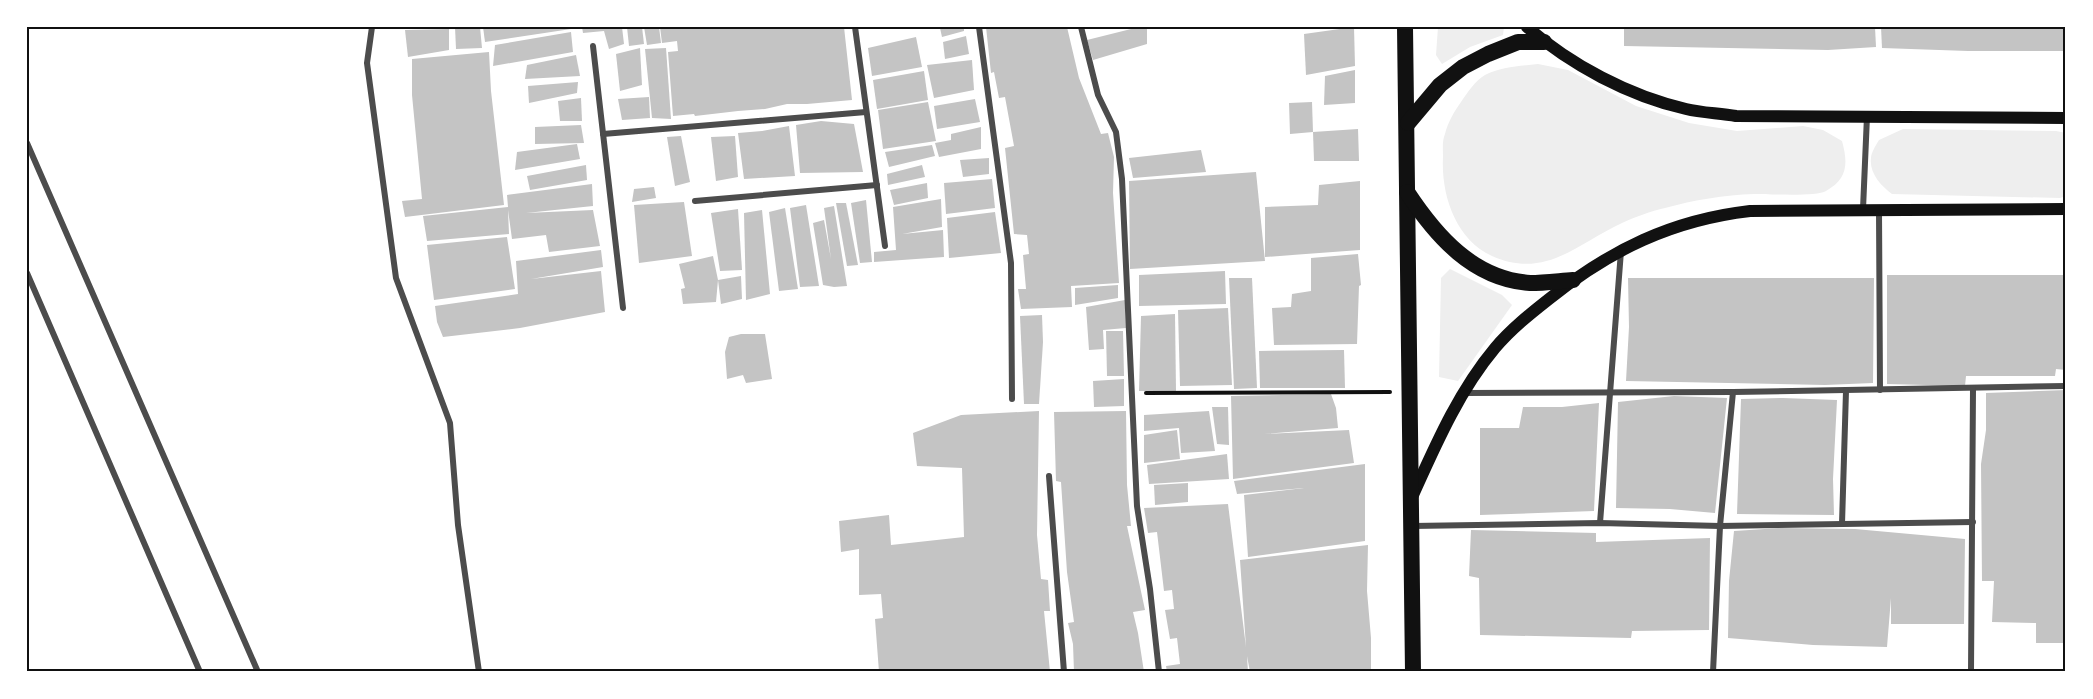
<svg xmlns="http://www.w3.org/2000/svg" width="2093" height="699" viewBox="0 0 2093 699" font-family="Quicksand,sans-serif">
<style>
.green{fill:#eee}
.building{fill:#c4c4c4}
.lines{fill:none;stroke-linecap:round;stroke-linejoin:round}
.path{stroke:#111;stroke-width:4}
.minor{stroke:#4c4c4c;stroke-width:6}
.secondary{stroke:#111;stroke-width:12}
.trunk{stroke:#111;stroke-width:16}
.neatline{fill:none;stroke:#111;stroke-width:2}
</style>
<rect width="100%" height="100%" fill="#fff"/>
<g class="green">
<path d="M1438 27H1504L1503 35 1470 47 1442 64 1436 55Z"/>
<path d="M1538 64 1568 70 1636 106 1689 123 1737 131 1803 126 1823 130 1842 141C1848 163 1848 179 1826 191 1817 197 1768 194 1754 194 1724 195 1694 200 1665 208 1651 211 1635 217 1622 223 1578 243 1546 280 1492 256 1455 239 1441 194 1443 157 1443 149 1442 141 1445 134 1448 122 1454 112 1461 102 1467 93 1476 80 1485 75 1501 67 1520 66 1538 64Z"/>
<path d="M1903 129 2056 131 2066 133V196L2060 198 1892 194C1881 186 1869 173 1871 158 1871 153 1876 145 1879 140Z"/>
<path d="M1450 269 1502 295 1512 305 1458 381 1439 377 1441 278Z"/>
</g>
<g class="building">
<path d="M455 27H480L482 48 456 49Z"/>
<path d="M483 27H571V29L485 42Z"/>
<path d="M582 27H622L624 44 609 49 604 31 583 33Z"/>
<path d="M627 27H642L644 44 629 46Z"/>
<path d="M644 27H659L661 43 647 45Z"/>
<path d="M660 27H844L852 100 807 104H787L765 109 738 111 695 116 694 114 673 116 668 52 678 51 677 41 662 43Z"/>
<path d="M948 27H964V31L942 37 940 28Z"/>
<path d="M986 27H1067L1079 78 1101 134 1108 133 1114 157 1113 193 1119 283 1071 286 1072 307 1021 309 1018 289H1026L1023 255 1029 254 1027 235 1014 234 1005 148 1014 146 1005 97 999 98 994 72 991 73Z"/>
<path d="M1131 27H1147V44L1093 60 1087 40 1131 29Z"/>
<path d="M1354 27 1355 66 1306 75 1304 34Z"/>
<path d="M1624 27H1875L1876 47 1828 50 1624 46Z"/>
<path d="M1881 27H2066V51H1968L1882 48Z"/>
<path d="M449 29V50L408 57 405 30Z"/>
<path d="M571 32 573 52 493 66 495 45Z"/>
<path d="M966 36 969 54 945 59 943 42Z"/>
<path d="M916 37 922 67 872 76 868 48Z"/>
<path d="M640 48 642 85 620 91 616 54Z"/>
<path d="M666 48 671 119 652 118 645 49Z"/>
<path d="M489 52 491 91 504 205 405 217 402 201 422 199 412 95V59Z"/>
<path d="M576 55 580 76 525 79 527 65Z"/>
<path d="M972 60 974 90 934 98 927 65Z"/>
<path d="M1355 70V103L1324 105 1325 76Z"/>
<path d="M924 71 928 100 877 109 873 80Z"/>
<path d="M578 82 577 93 529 103 528 86Z"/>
<path d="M649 97 650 118 622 120 618 99Z"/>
<path d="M581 98 582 121H560L558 101Z"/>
<path d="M975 99 980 122 937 129 934 106Z"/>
<path d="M928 102 936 141 883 149 878 110Z"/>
<path d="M1312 102 1313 132 1290 134 1289 103Z"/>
<path d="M821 121 854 124 863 172 800 173 796 125Z"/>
<path d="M581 125 584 143 535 144V127Z"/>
<path d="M789 126 795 176 744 179 738 133 762 131Z"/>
<path d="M981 127V149L939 157 935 143 951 140V134Z"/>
<path d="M1358 129 1359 161H1314L1313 132Z"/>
<path d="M681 136 690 182 675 186 667 137Z"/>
<path d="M735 136 738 177 716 181 711 137Z"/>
<path d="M577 144 580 159 515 170 517 152Z"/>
<path d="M932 145 935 156 889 167 885 152Z"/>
<path d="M1201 150 1206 172 1133 178 1129 158Z"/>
<path d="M989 158V174L963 177 960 160Z"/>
<path d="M586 165 587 180 530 190 527 176Z"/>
<path d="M922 165 925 177 888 185 887 174Z"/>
<path d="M1256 172 1265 261 1130 269 1129 181Z"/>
<path d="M992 179 995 208 946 214 944 183Z"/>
<path d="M1360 181V250L1265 257V207L1318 205 1319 185Z"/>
<path d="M927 183 928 198 894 205 890 190Z"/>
<path d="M592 184 593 206 526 213 593 210 600 246 549 252 546 235 512 239 508 210 509 234 427 241 423 216 508 207 507 195Z"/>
<path d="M654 187 656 198 632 202 634 189Z"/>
<path d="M941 199 942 227 902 234 943 230 944 257 874 262V252L896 250 893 207Z"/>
<path d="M866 200 872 262 860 263 851 203Z"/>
<path d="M684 202 692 256 639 263 634 205Z"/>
<path d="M836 203H846L858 265 847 266Z"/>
<path d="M806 205 819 286 800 287 790 208Z"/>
<path d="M834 206 847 286 834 287 823 285 813 223 824 220 831 259 824 208Z"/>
<path d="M785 208 798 289 779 291 769 212Z"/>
<path d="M738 209 742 270 720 271 711 213Z"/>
<path d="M762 210 770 294 746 300 744 213Z"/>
<path d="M995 212 1001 253 949 258 947 218Z"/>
<path d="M507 237 515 289 434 300 427 245Z"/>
<path d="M601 250 603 267 531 279 601 271 605 312 520 328 443 337 437 322 435 306 518 294 516 261Z"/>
<path d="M1358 254 1361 285 1359 286 1357 344 1274 345 1272 308 1291 307 1292 294 1311 291V258Z"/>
<path d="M713 256 718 280 741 276 742 299 721 304 718 280 716 302 683 304 681 289 685 288 679 264Z"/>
<path d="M1225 271 1226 304 1139 306V275Z"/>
<path d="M1887 275H2066V370L2056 369 2055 376H1966L1965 386 1887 384Z"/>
<path d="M1229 278H1252L1257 388 1234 389Z"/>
<path d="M1628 278H1874L1873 383 1825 385 1626 381 1629 327Z"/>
<path d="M1118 285V298L1075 305V288Z"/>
<path d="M1125 300 1126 328 1103 330 1104 349 1089 350 1086 307Z"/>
<path d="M1228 308 1232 385 1180 386 1178 310Z"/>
<path d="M1175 314 1176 391H1139L1141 316Z"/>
<path d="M1042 315 1043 342 1039 404H1024L1020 316Z"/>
<path d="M1106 331H1123L1124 376H1107Z"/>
<path d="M741 334H765L772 379 746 383 743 375 727 379 725 352 729 337Z"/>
<path d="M1344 350 1345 388H1260L1259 351Z"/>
<path d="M1124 379V406L1094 407 1093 381Z"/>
<path d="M2066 390V643H2036V623L1992 622 1994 581H1982L1981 464 1986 430V393Z"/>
<path d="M1331 394 1336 408 1338 428 1264 434 1349 430 1354 463 1233 479 1231 396Z"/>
<path d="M1674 396 1727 398 1715 513 1670 509 1616 508 1618 402Z"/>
<path d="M1783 398 1837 400 1833 479 1834 515 1737 514 1741 399Z"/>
<path d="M1599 403 1594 511 1480 515V428H1519L1523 407H1562Z"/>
<path d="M1212 407H1228L1229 445 1217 444Z"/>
<path d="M1039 411 1037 535 1041 579 1048 580 1050 611H1044L1050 672H879L875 619 883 618 881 594 859 595V549L841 552 839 521 889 515 891 545 964 537 962 468 917 466 913 433 961 415Z"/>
<path d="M1126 411 1127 485 1131 526H1127L1145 610 1133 612 1138 633 1144 672H1074L1073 644 1068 623 1074 622 1067 572 1061 482 1056 481 1054 412Z"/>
<path d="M1209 411 1215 451 1181 453 1179 428 1144 431V415Z"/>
<path d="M1177 430 1180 459 1144 463V435Z"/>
<path d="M1227 454 1229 479 1149 484 1147 465Z"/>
<path d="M1365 464V541L1248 557 1244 495 1304 488 1237 494 1234 481Z"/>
<path d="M1188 483V502L1155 505 1154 485Z"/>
<path d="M1228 504 1246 647 1240 560 1368 545 1367 591 1371 638V672H1250L1247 656 1248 672H1167L1166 666 1180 664 1177 638 1170 639 1165 610 1174 609 1172 590 1164 591 1157 532 1148 533 1144 508Z"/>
<path d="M1780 528 1855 529 1965 539 1964 624H1891V598L1887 647 1813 645 1728 638 1729 581 1734 531Z"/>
<path d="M1471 530 1596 533V542L1710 538 1709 630 1632 631 1631 638 1480 635 1479 578 1469 576Z"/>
</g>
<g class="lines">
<path class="path" d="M1146 393 1390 392"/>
<g class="minor">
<path d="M372 27 367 63 396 278 450 423 458 525 479 672"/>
<path d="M855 27 885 246"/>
<path d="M979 27 1011 263 1012 399"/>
<path d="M1081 27 1098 95 1116 132 1122 179 1137 506 1150 589 1159 672"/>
<path d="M593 46 623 308"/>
<path d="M603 134 866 112"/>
<path d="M27 143 258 672"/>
<path d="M695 201 877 185"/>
<path d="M1863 209 1867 116"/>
<path d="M1879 211 1880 390"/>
<path d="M27 273 200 672"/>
<path d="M1464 393 1733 392 2066 386"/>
<path d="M1049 476 1064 672"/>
<path d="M1600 523 1621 251"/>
<path d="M1842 524 1846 391"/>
<path d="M1412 526 1600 523 1720 526 1973 522"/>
<path d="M1713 672 1720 526 1733 392"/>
<path d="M1971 672 1973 389"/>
</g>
<g class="secondary">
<path d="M1527 27C1571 65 1629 96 1686 109 1702 113 1720 113 1736 116L2066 118"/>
<path d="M1413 495C1436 444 1459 391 1495 348 1511 329 1530 314 1549 299 1610 250 1672 220 1750 211L2066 209"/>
</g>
<g class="trunk">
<path d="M1405 27 1413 672"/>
<path d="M1408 123 1440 85 1463 67 1488 54 1518 42H1544"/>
<path d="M1407 192C1436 236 1473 279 1530 283 1544 283 1559 281 1573 280"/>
</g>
</g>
<rect width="2093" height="699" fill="none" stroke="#ffffff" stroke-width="57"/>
<rect x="28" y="28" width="2036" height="642" class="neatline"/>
</svg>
